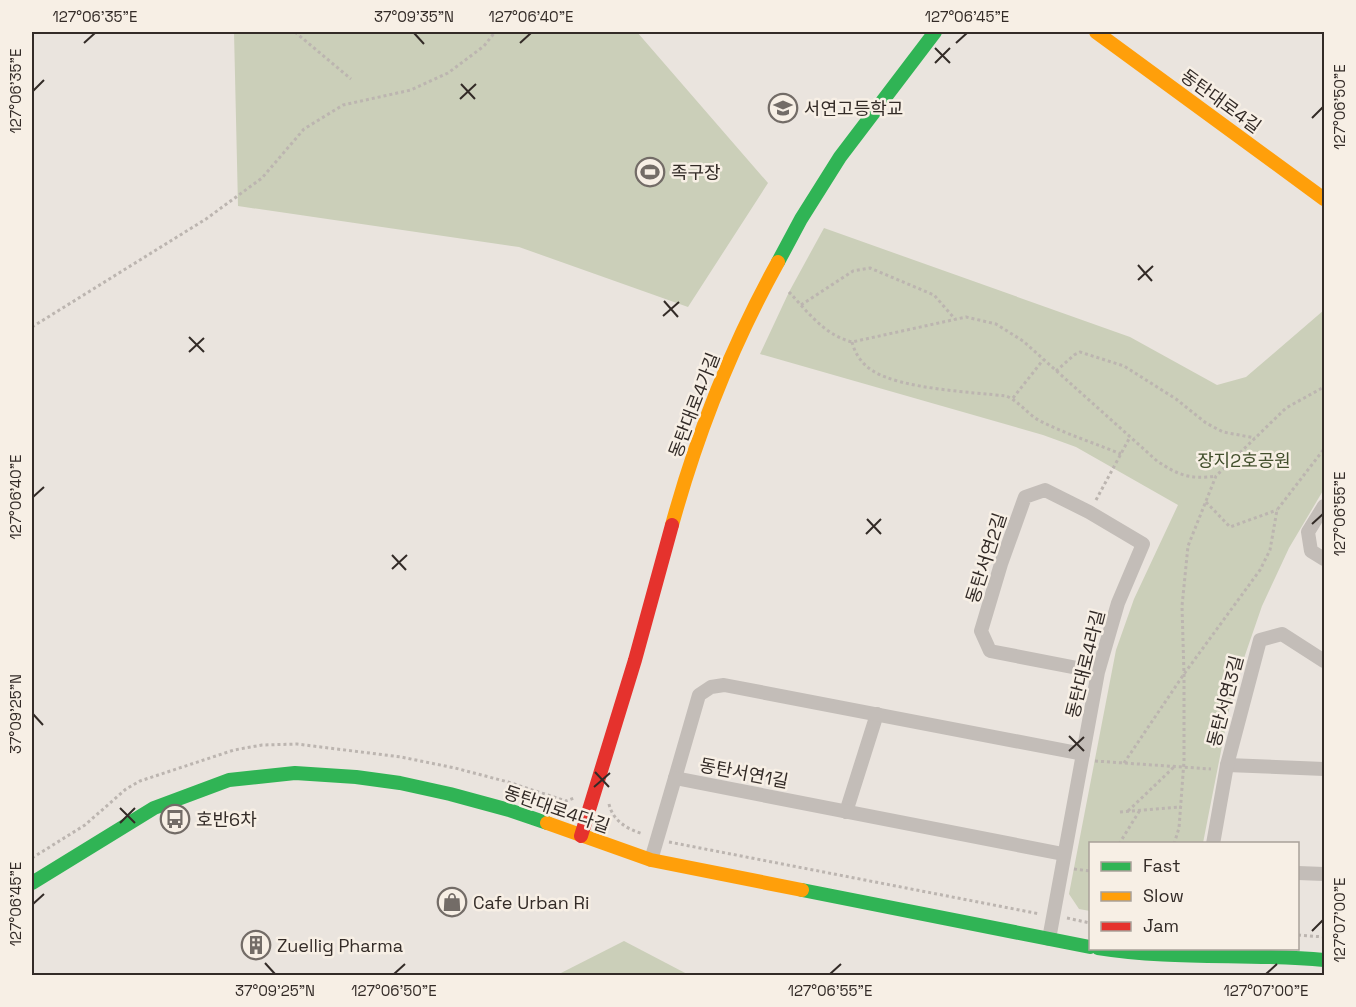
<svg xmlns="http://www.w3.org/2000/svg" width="1356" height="1007" viewBox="0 0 1356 1007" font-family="'Space Grotesk','Noto Sans KR',sans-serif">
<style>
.green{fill:#cbcfb9}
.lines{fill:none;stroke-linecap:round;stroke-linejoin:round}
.path{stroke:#bcb5b0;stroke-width:3;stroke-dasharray:3 3;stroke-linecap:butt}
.street{stroke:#c3bdb8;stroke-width:14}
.fast{stroke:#30b455;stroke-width:14}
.slow{stroke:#ff9f0a;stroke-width:14}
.jam{stroke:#e5322d;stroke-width:14}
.ticks{fill:none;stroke:#332b27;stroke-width:2}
.labels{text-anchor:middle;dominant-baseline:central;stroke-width:5;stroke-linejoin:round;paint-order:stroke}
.street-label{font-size:18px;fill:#332b27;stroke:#f7efe5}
.poi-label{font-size:18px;fill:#332b27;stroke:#f7efe5;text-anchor:start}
.park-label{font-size:18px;fill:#424f2c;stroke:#f7efe5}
.neatline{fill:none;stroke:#332b27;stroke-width:2}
.ticks-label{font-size:15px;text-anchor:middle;fill:#332b27}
</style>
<rect width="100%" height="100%" fill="#eae4de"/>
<g class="green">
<path d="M234 32H637L768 183 688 307 519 247 238 206Z"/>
<path d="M824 228 1130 337 1217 385 1246 377 1324 310V489L1289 548 1262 606 1233 690 1203 843 1090 844V911L1079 909 1069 894 1116 650 1134 599 1178 505 1076 447 1043 435 760 354 789 292Z"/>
<path d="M624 941 689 975H557Z"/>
</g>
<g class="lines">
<g class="path">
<path d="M295 32 351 79"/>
<path d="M789 292C807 311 824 335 852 342L966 317 996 324 1023 341 1157 461C1178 475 1190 480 1216 476"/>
<path d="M801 305 853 271 870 268 934 295 955 319"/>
<path d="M32 327 206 219 262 178 304 129 343 105 411 90 448 73 484 46 495 32"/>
<path d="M852 342C855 354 862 364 873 371 902 389 971 392 1006 396 1019 401 1027 414 1040 421 1066 434 1094 443 1121 454"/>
<path d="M1056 371 1074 355 1080 352 1124 366 1176 399 1206 423 1223 432 1255 438"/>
<path d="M1013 398 1043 360"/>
<path d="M1096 500 1130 437"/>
<path d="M1206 502 1230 527 1277 510"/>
<path d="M1095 761 1211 769"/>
<path d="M1124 763 1184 674 1260 570 1270 550 1277 510 1324 449"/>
<path d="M609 804C613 821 627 829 643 834"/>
<path d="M1128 811 1174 767"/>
<path d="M1120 812 1181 807"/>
<path d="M669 842 1040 914"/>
<path d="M1119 844 1140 810"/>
<path d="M1174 844 1179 828 1184 761V674L1182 606 1188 546 1216 476 1286 408 1324 387"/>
<path d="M32 858 85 825 126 789 140 781 234 750 262 745 297 744 401 757 455 768 508 782 566 801 574 798"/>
<path d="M1074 869 1090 871"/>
<path d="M1067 918 1090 923"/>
<path d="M1298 935 1324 937"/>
</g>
<g class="street">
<path d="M1324 506 1308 532 1311 551 1324 559"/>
<path d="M1227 765 1324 769"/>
<path d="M846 812 877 714"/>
<path d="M1213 844 1227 765 1260 640 1282 634 1324 661"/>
<path d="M1063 854 675 778 699 695 711 687 724 685 1083 754"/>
<path d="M651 860 675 778"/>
<path d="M1298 873 1324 874"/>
<path d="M1049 939 1098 672 1118 603 1143 544 1089 512 1045 490 1025 497 1001 564 981 631 990 651 1098 672"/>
</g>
<g class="fast">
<path d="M778 262 801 219 840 157 935 32"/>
<path d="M32 883 154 808 229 780 295 773 356 777 400 783 450 794 509 810 547 823"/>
<path d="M802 890 1090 947"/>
<path d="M1098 948C1173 960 1249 953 1324 960"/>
</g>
<g class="slow">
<path d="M1096 32 1324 199"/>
<path d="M672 525C697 434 732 345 778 262"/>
<path d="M547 823 651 860 802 890"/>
</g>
<path class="jam" d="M581 836 635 660 672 525"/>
</g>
<path class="ticks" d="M414 33 424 44M84 43 95 33M520 43 531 33M956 43 967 33M935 48 950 63M935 63 950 48M461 84 475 99M33 91 44 80M460 99 476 84M1312 118 1323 107M1138 265 1152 281M1138 280 1153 266M664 301 678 317M663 316 679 302M189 337 204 352M189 352 204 338M33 497 44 487M867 519 881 534M1312 524 1323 514M866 534 881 519M392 555 406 570M392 569 407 555M33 714 43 725M1069 736 1084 751M1069 751 1084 737M595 772 609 787M594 787 610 773M120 808 135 823M120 823 135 808M33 904 44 894M1312 931 1323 920M265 963 275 974M394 974 405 964M830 974 841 964M1266 974 1277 964"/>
<defs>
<g id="school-ring" transform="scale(1.5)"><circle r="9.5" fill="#f7efe5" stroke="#736c67" stroke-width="1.5"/><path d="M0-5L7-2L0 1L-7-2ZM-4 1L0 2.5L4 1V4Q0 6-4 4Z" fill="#736c67"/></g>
<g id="stadium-ring" transform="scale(1.5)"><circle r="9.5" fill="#f7efe5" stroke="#736c67" stroke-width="1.5"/><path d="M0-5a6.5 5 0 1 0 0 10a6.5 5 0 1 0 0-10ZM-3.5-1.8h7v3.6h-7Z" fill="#736c67"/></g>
<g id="bus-ring" transform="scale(1.5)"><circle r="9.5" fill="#f7efe5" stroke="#736c67" stroke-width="1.5"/><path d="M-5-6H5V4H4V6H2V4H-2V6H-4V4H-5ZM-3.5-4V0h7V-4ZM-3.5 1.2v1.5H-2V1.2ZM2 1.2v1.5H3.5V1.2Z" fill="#736c67"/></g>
<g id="shop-ring" transform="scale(1.5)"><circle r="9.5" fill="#f7efe5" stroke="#736c67" stroke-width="1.5"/><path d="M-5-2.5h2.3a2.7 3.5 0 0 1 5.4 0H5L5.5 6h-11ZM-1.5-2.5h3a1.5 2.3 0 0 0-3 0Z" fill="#736c67"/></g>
<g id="building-ring" transform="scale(1.5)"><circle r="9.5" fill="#f7efe5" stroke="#736c67" stroke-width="1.5"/><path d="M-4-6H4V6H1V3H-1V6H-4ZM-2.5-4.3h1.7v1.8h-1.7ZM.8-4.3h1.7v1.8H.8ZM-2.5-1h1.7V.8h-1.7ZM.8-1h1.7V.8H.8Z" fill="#736c67"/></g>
</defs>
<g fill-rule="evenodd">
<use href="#school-ring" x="783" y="108"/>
<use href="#stadium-ring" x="650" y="172"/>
<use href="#bus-ring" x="175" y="819"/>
<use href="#shop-ring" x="452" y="902"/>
<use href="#building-ring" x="256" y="945"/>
</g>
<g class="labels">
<g class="street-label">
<text transform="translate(1221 101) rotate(36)">동탄대로4길</text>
<text transform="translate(694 405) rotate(-69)">동탄대로4가길</text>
<text transform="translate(986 558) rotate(-72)">동탄서연2길</text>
<text transform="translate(1085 664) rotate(-76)">동탄대로4라길</text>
<text transform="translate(1225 701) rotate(-75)">동탄서연3길</text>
<text transform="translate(744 773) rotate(11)">동탄서연1길</text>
<text transform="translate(557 809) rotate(19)">동탄대로4다길</text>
</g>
<g class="poi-label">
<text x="804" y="108">서연고등학교</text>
<text x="671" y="172">족구장</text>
<text x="196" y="819">호반6차</text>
<text x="473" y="902">Cafe Urban Ri</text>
<text x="277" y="945">Zuellig Pharma</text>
</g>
<g class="park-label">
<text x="1244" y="460">장지2호공원</text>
</g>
</g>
<rect width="1356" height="1007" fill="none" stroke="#f7efe5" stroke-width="66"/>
<rect x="1089" y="842" width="210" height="108" fill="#f7efe5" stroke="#a9a199" stroke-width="1.5"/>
<rect x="1101" y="862" width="30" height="9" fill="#30b455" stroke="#a9a199" stroke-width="1.5"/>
<text x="1143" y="872" font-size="18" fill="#332b27">Fast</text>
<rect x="1101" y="892" width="30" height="9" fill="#ff9f0a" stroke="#a9a199" stroke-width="1.5"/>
<text x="1143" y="902" font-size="18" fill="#332b27">Slow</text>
<rect x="1101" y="922" width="30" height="9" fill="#e5322d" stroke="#a9a199" stroke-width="1.5"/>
<text x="1143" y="932" font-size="18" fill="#332b27">Jam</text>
<rect x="33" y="33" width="1290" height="941" class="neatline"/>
<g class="ticks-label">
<text x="95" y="22">127°06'35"E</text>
<text x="414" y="22">37°09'35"N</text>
<text x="531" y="22">127°06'40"E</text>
<text x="967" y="22">127°06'45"E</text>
<text transform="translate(16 91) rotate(-90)" y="5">127°06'35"E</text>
<text transform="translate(1340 107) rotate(-90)" y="5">127°06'50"E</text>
<text transform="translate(16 497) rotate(-90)" y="5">127°06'40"E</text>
<text transform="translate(1340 514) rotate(-90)" y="5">127°06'55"E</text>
<text transform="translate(16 714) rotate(-90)" y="5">37°09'25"N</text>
<text transform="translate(16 904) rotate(-90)" y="5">127°06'45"E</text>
<text transform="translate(1340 920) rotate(-90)" y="5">127°07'00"E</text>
<text x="275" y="996">37°09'25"N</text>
<text x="394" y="996">127°06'50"E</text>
<text x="830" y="996">127°06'55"E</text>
<text x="1266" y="996">127°07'00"E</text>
</g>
</svg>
